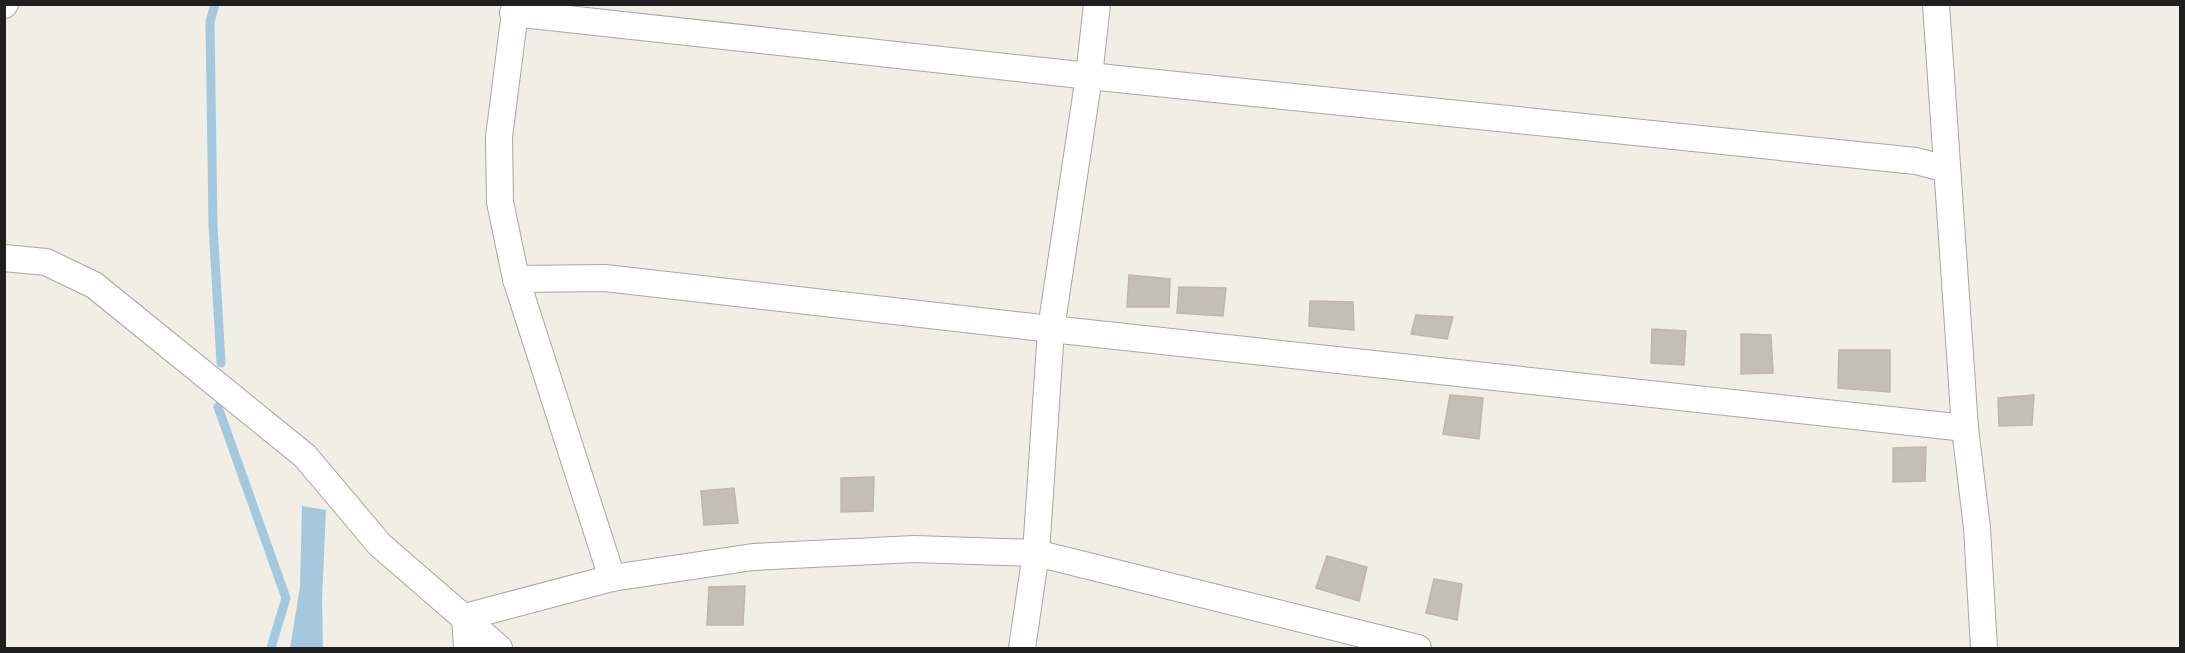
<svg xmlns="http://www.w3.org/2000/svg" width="2185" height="653" viewBox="0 0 2185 653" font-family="'Noto Sans',sans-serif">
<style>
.water{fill:#a4c9df}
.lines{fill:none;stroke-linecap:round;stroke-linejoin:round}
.stream{stroke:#a4c9df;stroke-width:9}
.building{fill:#c5beb4;stroke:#c2b7a7;stroke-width:1.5}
.street-casing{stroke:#a6a6a6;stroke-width:28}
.street{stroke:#fff;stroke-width:26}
</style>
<rect width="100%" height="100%" fill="#f0eee5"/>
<path class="water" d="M302 506 326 510 322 600 323 648H290L300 587Z"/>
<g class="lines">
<g class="stream">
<path d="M215 4 210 22 213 225 221 363"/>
<path d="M218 407 286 598 271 648"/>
</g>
</g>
<g class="building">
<path d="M1129 275 1170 279 1169 307H1127Z"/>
<path d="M1179 287 1226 288 1223 316 1177 313Z"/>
<path d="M1310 301 1353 302 1354 330 1309 326Z"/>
<path d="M1416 315 1453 317 1447 339 1411 334Z"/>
<path d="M1652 329 1686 331 1684 365 1651 363Z"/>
<path d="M1741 334 1771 335 1773 373 1741 374Z"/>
<path d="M1839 350H1890V392L1838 388Z"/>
<path d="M1450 395 1483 398 1479 439 1443 434Z"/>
<path d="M2034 395 2032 425 1999 426 1998 398Z"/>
<path d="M1926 447 1925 481 1893 482V448Z"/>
<path d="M874 477 873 511 841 512V478Z"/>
<path d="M734 488 738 523 704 525 701 491Z"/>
<path d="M1327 556 1367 567 1359 601 1316 588Z"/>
<path d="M1434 579 1462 584 1457 620 1426 613Z"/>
<path d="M745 586 743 625H707L709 587Z"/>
</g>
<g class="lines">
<g class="street-casing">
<g id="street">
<path d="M516 4 499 137 500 202 516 279 612 578"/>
<path d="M1936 4 1965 428 1977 528 1984 648"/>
<path d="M4 5 5 4"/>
<path d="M513 13 1089 76 1916 161 1947 169"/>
<path d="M4 258 46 262 94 285 305 456 380 545 499 648"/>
<path d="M516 279 605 278 1051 329 1965 428"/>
<path d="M467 648 465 617 612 578 753 557 914 549 1036 553 1418 648"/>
<path d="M1022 648 1036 553 1051 329 1089 76 1097 4"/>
</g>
</g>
<use href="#street" class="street"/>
</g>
<rect width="2185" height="653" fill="none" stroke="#1f1f1f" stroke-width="12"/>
</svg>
